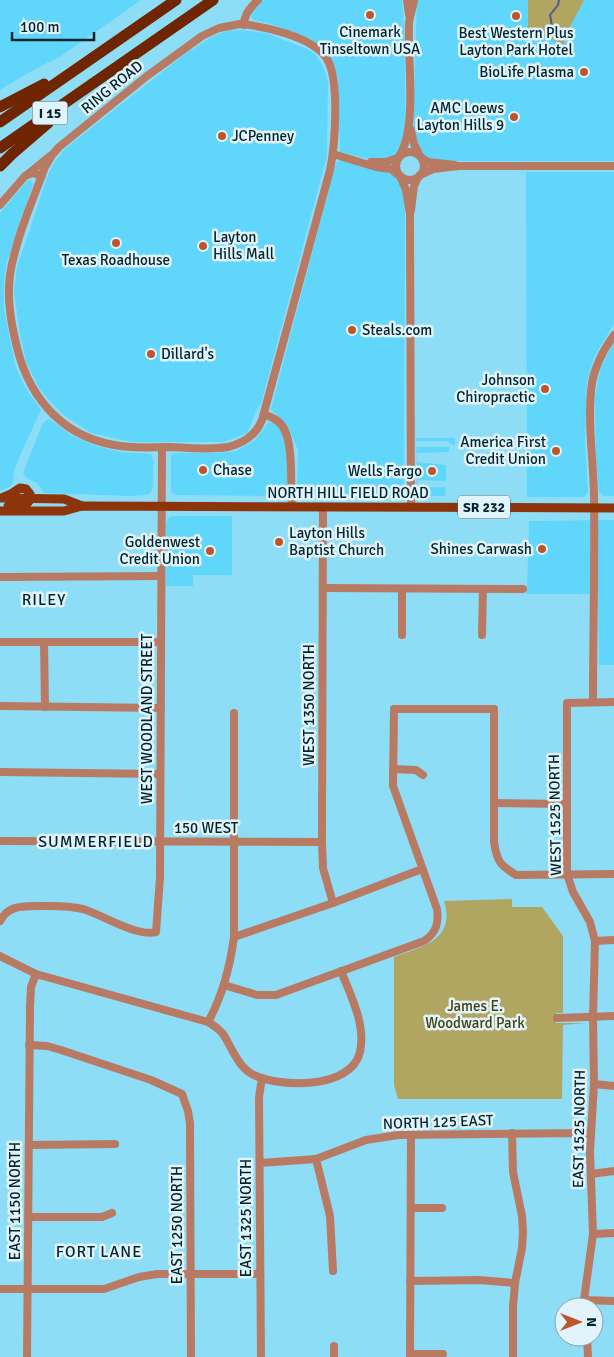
<svg xmlns="http://www.w3.org/2000/svg" width="614" height="1357" viewBox="0 0 614 1357" font-family="Signika,sans-serif">
<style>
.built{fill:#60d6fb;fill-rule:evenodd}
.green{fill:#b0a661}
.lines{fill:none;stroke-linecap:round;stroke-linejoin:round}
.stream{stroke:#4d5897;stroke-width:2}
.minor{stroke:#b97a63;stroke-width:8}
.major{stroke:#8d340b;stroke-width:9}
.highway{stroke:#702501;stroke-width:11}
.poi-dot{fill:#be562d;stroke:#e2f4fb;stroke-width:2}
.labels{text-anchor:middle;dominant-baseline:central;stroke-width:5;stroke-linejoin:round;paint-order:stroke}
.shield{fill:#e2f4fb;stroke:#44626b;stroke-width:1}
.shield-label{font-size:14px;font-weight:bold;fill:#01242d}
.poi-label{font-size:15px;fill:#01242d;stroke:#e2f4fb;text-anchor:end}
.street-label{font-size:15px;fill:#01242d;stroke:#e2f4fb}
.park-label{font-size:15px;fill:#464012;stroke:#e2f4fb}
.neighbourhood-label{font-size:16px;letter-spacing:1px;fill:#01242d;stroke:#e2f4fb}
</style>
<rect width="100%" height="100%" fill="#8eddf7"/>
<g class="built">
<path d="M0 0H141L61 56 35 69 0 90Z"/>
<path d="M264 0H402L404 24 406 133 401 149 393 158 377 161 340 152 338 79 333 62 325 50 309 38 268 23 253 20 251 16 252 11Z"/>
<path d="M417 0H614V161H432L422 154 414 134 413 127Z"/>
<path d="M241 30 266 33 310 50 316 55 323 66 328 81 327 156 261 404 257 409 247 433 224 442H132L91 433 61 413 40 390 26 362 19 328 14 292 17 267 49 172 56 160 66 148 185 54 215 35 227 31Z"/>
<path d="M341 160 386 170 396 175 403 189 405 203 404 492 401 496H301L297 490 298 450 288 427 271 409 336 163Z"/>
<path d="M526 172H614V324L594 357 587 382 585 443 588 492 584 497H527Z"/>
<path d="M30 180 33 184 6 265 4 284V308L15 365 25 387 41 410 19 458 14 471 13 483 9 487 0 491V213L27 181Z"/>
<path d="M614 342V496H604L599 492 596 455 595 398 600 370Z"/>
<path d="M49 419 71 435 96 446 121 452 151 454 153 459V488L150 493 145 495 129 496 44 493 37 483 27 478 23 473 42 425 46 420Z"/>
<path d="M269 422 277 425 284 434 287 447V492L285 496 176 495 171 492V455L175 453H220L236 451 255 440Z"/>
<path d="M416 438H455V496H422L417 492ZM416 441H447L455 446V496H445L446 488 444 487 416 488V480L446 481V465L416 462V453L449 452V447H416Z"/>
<path d="M172 516H232V575H193V586H166V524L168 518Z"/>
<path d="M614 520V665H599L598 594H527L529 521Z"/>
</g>
<g class="green">
<path d="M528 0H584L563 40 566 45 556 42 550 37H528Z"/>
<path d="M512 899V907H542L563 936V1013H556V1023H585L563 1025 562 1099H398L394 1085V957C423 946 456 940 444 901Z"/>
</g>
<g class="lines">
<path class="stream" d="M552 26 550 15 558 5 559 0"/>
<g class="minor">
<path d="M407 0 409 15"/>
<path d="M240 24C264 26 314 37 327 59 340 80 335 146 330 170L262 420C256 435 244 443 228 447 209 450 190 448 171 447 152 447 133 449 114 445 58 435 26 393 15 339 10 318 7 297 10 275 15 240 33 200 45 167L52 155 59 147 147 76 202 36 219 28Z"/>
<path d="M244 25C244 14 251 7 258 0"/>
<path d="M411 130 414 144 419 154"/>
<circle cx="410" cy="166" r="14"/>
<path d="M333 154 376 167 391 169 397 174"/>
<path d="M399 156C418 130 407 56 409 23 410 15 413 8 414 0"/>
<path d="M422 158 428 162 455 165"/>
<path d="M371 162H386L398 158"/>
<path d="M28 174 50 156"/>
<path d="M420 175 433 169 459 166H614"/>
<path d="M400 176 406 190 410 214 411 507"/>
<path d="M0 205 25 176 32 173 42 176"/>
<path d="M411 210 414 186 418 177"/>
<path d="M264 414C271 417 279 420 283 427 294 444 290 485 292 506"/>
<path d="M323 507 322 842 323 868 333 903"/>
<path d="M0 577 161 576"/>
<path d="M323 588 523 589"/>
<path d="M402 635V589"/>
<path d="M482 635 483 589"/>
<path d="M0 642H161"/>
<path d="M44 642 45 707"/>
<path d="M593 702C593 633 595 563 594 493 593 456 587 419 592 383 595 365 604 349 614 335"/>
<path d="M0 706 161 708"/>
<path d="M393 769 416 770 423 775"/>
<path d="M0 772 160 774"/>
<path d="M494 803 567 804"/>
<path d="M0 841 322 842"/>
<path d="M0 921C8 906 21 906 37 906 52 906 67 905 83 909 103 915 136 937 156 932L160 877 162 447"/>
<path d="M234 937 333 903 422 869"/>
<path d="M595 941 614 940"/>
<path d="M0 956 36 974 208 1022C213 1025 219 1029 223 1034 231 1046 238 1067 252 1074 278 1088 351 1090 360 1052 366 1025 351 996 341 971"/>
<path d="M224 985 257 995H276L424 941C436 933 439 924 437 909L393 786 394 709H494V842C497 862 500 865 516 875L614 874"/>
<path d="M557 1018 614 1016"/>
<path d="M208 1022C223 995 230 967 234 937V713"/>
<path d="M29 1045 47 1046 61 1050 151 1080 182 1094 188 1111 190 1124 191 1357"/>
<path d="M594 1084 614 1086"/>
<path d="M512 1133 513 1172 522 1216 523 1232 522 1248 515 1283 513 1307V1357"/>
<path d="M29 1145 115 1144"/>
<path d="M316 1159 330 1216 333 1271"/>
<path d="M260 1163 316 1159 366 1140 398 1135 590 1133"/>
<path d="M591 1174 614 1171"/>
<path d="M411 1208H442"/>
<path d="M28 1217H102L112 1213"/>
<path d="M593 1234 614 1233"/>
<path d="M410 1281 479 1280 515 1283"/>
<path d="M0 1289H104L139 1277 157 1274H260"/>
<path d="M584 1300 614 1301"/>
<path d="M584 1307V1300L593 1234 590 1152 594 1084 593 1017 595 941 590 922 573 892 567 874V703L614 702"/>
<path d="M587 1337 588 1357"/>
<path d="M410 1354H443"/>
<path d="M27 1357 30 1007 31 987 36 974"/>
<path d="M261 1357 259 1097 262 1078"/>
<path d="M334 1357V1346"/>
<path d="M410 1357 411 1135"/>
</g>
<g class="major">
<path d="M4 497 11 494 20 488 26 489 30 494V500L26 505 8 506"/>
<path d="M0 498 64 499 82 506"/>
<path d="M0 511H64L82 506 614 508"/>
</g>
<g class="highway">
<path d="M0 107 44 84"/>
<path d="M0 122 176 0"/>
<path d="M0 148 213 0"/>
<path d="M0 166 12 154 48 123"/>
</g>
</g>
<g class="poi-dot">
<circle cx="370" cy="15" r="5"/>
<circle cx="516" cy="16" r="5"/>
<circle cx="584" cy="72" r="5"/>
<circle cx="514" cy="117" r="5"/>
<circle cx="222" cy="136" r="5"/>
<circle cx="116" cy="243" r="5"/>
<circle cx="203" cy="246" r="5"/>
<circle cx="352" cy="330" r="5"/>
<circle cx="151" cy="354" r="5"/>
<circle cx="545" cy="389" r="5"/>
<circle cx="556" cy="451" r="5"/>
<circle cx="203" cy="470" r="5"/>
<circle cx="432" cy="471" r="5"/>
<circle cx="279" cy="542" r="5"/>
<circle cx="542" cy="549" r="5"/>
<circle cx="210" cy="551" r="5"/>
</g>
<g class="labels">
<g class="shield">
<rect x="32.5" y="101.5" width="35" height="23" rx="4"/>
<rect x="458" y="495.5" width="52" height="23" rx="4"/>
</g>
<g class="shield-label">
<text x="50" y="113">I 15</text>
<text x="484" y="507">SR 232</text>
</g>
<g class="poi-label">
<text x="370" y="32" text-anchor="middle">Cinemark<tspan x="370" dy="17">Tinseltown USA</tspan></text>
<text x="516" y="33" text-anchor="middle">Best Western Plus<tspan x="516" dy="17">Layton Park Hotel</tspan></text>
<text x="574" y="72">BioLife Plasma</text>
<text x="504" y="108">AMC Loews<tspan x="504" dy="17">Layton Hills 9</tspan></text>
<text x="232" y="136" text-anchor="start">JCPenney</text>
<text x="213" y="237" text-anchor="start">Layton<tspan x="213" dy="17">Hills Mall</tspan></text>
<text x="116" y="260" text-anchor="middle">Texas Roadhouse</text>
<text x="362" y="330" text-anchor="start">Steals.com</text>
<text x="161" y="354" text-anchor="start">Dillard's</text>
<text x="535" y="380">Johnson<tspan x="535" dy="17">Chiropractic</tspan></text>
<text x="546" y="442">America First<tspan x="546" dy="17">Credit Union</tspan></text>
<text x="213" y="470" text-anchor="start">Chase</text>
<text x="422" y="471">Wells Fargo</text>
<text x="289" y="533" text-anchor="start">Layton Hills<tspan x="289" dy="17">Baptist Church</tspan></text>
<text x="200" y="542">Goldenwest<tspan x="200" dy="17">Credit Union</tspan></text>
<text x="532" y="549">Shines Carwash</text>
</g>
<g class="street-label">
<text transform="translate(112 87) rotate(-39)">RING ROAD</text>
<text x="348" y="493">NORTH HILL FIELD ROAD</text>
<text transform="translate(309 705) rotate(-90)">WEST 1350 NORTH</text>
<text transform="translate(147 719) rotate(-90)">WEST WOODLAND STREET</text>
<text transform="translate(555 815) rotate(-91)">WEST 1525 NORTH</text>
<text x="206" y="828">150 WEST</text>
<text transform="translate(438 1122) rotate(-2)">NORTH 125 EAST</text>
<text transform="translate(579 1129) rotate(-89)">EAST 1525 NORTH</text>
<text transform="translate(15 1201) rotate(-90)">EAST 1150 NORTH</text>
<text transform="translate(246 1218) rotate(-90)">EAST 1325 NORTH</text>
<text transform="translate(177 1225) rotate(-90)">EAST 1250 NORTH</text>
</g>
<g class="park-label">
<text x="475" y="1006">James E.<tspan x="475" dy="17">Woodward Park</tspan></text>
</g>
<g class="neighbourhood-label">
<text x="44" y="600">RILEY</text>
<text x="96" y="842">SUMMERFIELD</text>
<text x="99" y="1252">FORT LANE</text>
</g>
</g>
<g transform="translate(579 1322) rotate(90)"><circle r="24" fill="#e2f4fb" stroke="#88a1a9"/>
<path d="M0-4L9 19L0 12L-9 19Z" fill="#be562d"/>
<text y="-8" font-size="14" font-weight="bold" text-anchor="middle" fill="#01242d">N</text>
</g>
<path d="M12 32v8h82v-8" fill="none" stroke="#01242d" stroke-width="2.5"/>
<text x="20" y="32" font-size="15" fill="#01242d" stroke="#e2f4fb" stroke-width="4" paint-order="stroke">100 m</text>
</svg>
